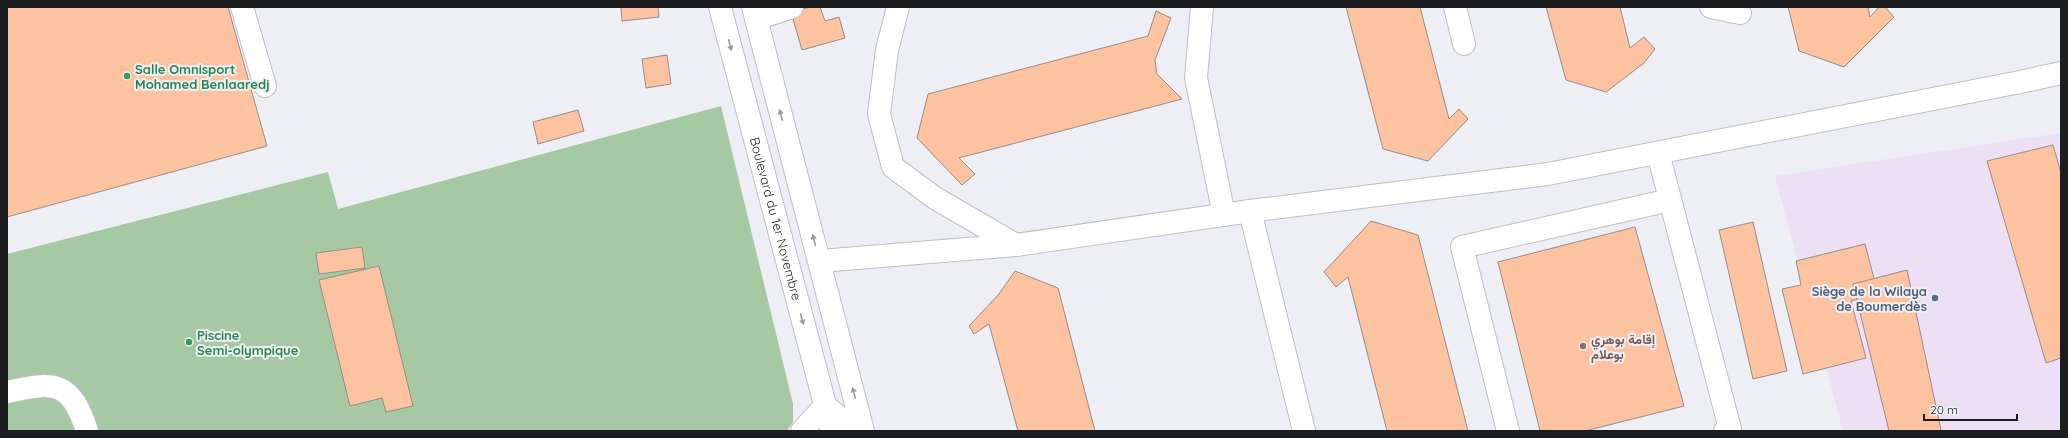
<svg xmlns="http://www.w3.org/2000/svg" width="2068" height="438" viewBox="0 0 2068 438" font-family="Quicksand,Vazirmatn,sans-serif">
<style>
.commercial{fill:#ede0f4}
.green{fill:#a6c8a2}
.building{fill:#fdc29f;stroke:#938e8b}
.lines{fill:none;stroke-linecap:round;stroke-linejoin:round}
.minor-casing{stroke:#bfc0c5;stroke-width:24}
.major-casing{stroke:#bfc0c5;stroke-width:24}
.minor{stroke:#fff;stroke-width:22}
.major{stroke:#fff;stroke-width:22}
.oneway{fill:#99999a}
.leisure-dot{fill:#2e9e5b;stroke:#eeeff4;stroke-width:1.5}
.service-dot{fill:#5c6f8a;stroke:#eeeff4;stroke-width:1.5}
.education-dot{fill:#8d6e63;stroke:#eeeff4;stroke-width:1.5}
.labels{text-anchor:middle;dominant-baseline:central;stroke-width:4;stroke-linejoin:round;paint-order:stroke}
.leisure-label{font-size:13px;font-weight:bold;fill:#27864d;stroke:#eeeff4;text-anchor:start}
.street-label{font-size:13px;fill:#1c1d1e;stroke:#eeeff4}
.service-label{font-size:13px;font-weight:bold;fill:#4e5e75;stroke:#eeeff4;text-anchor:end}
.education-label{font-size:13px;font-weight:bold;fill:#785e54;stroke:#eeeff4;text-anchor:start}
</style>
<rect width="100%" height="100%" fill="#eeeff4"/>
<path class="commercial" d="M2061 133V431H1843L1775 176Z"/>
<path class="green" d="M721 106 793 404V422L787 431H7V254L328 172 338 209Z"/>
<g class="building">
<path d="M7 7H228L267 146 7 217Z"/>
<path d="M621 7H658L659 17 622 21Z"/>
<path d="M810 7H820L825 21 839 17 845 38 802 50 791 12Z"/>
<path d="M1346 7H1420L1449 119 1459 109 1468 119 1428 161 1383 149Z"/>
<path d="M1546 7H1620L1630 48 1644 37 1655 49 1644 63 1606 92 1566 80Z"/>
<path d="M1788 7H1868L1870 17 1879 7H1885L1894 17 1844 67 1799 51Z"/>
<path d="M1156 11 1171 18 1155 60 1157 74 1182 99 959 158 975 174 962 185 917 138 928 94 1148 36Z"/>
<path d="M667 55 671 84 646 88 642 59Z"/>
<path d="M578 110 584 131 538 144 533 122Z"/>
<path d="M2053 145 2061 173V358L2046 363 1987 161Z"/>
<path d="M1371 221 1418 235 1468 431H1387L1348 277 1336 287 1324 272Z"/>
<path d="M1753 222 1787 371 1753 379 1719 230Z"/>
<path d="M1635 227 1684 406 1585 431H1540L1498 262Z"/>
<path d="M1865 244 1878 294 1851 301 1866 358 1803 374 1782 289 1801 285 1796 261Z"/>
<path d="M362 247 365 268 319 274 316 253Z"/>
<path d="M379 266 413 406 386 412 382 398 350 406 319 280Z"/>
<path d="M1907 270 1941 430 1938 431H1889L1853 284Z"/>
<path d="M1015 271 1058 288 1095 431H1018L989 324 974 334 969 326 999 294Z"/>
</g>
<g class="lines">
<g class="minor-casing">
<g id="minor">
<path d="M242 7 265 86"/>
<path d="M898 7 887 50 879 114 893 167 935 198 1016 245"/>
<path d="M1202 7 1196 78 1224 215"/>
<path d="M1455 7 1464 44"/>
<path d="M1711 7 1740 13"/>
<path d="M756 19 792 7"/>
<path d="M1658 153 1730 429 1725 431"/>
<path d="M1250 211 1304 431"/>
<path d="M820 261 1016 245 1250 211 1548 174 2020 82 2061 73"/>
<path d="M7 392C55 381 71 381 87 431"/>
<path d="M802 431 825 406 857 431"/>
<path d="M1508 431 1462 247 1670 200"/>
</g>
</g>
<g class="major-casing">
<g id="major">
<path id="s1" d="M720 7 832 431"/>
<path d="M753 7 863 431"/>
</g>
</g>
<use href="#minor" class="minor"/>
<use href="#major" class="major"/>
</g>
<defs><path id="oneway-solid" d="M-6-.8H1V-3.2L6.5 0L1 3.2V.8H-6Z"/></defs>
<g class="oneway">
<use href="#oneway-solid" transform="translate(730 45) rotate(75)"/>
<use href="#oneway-solid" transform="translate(781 115) rotate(-105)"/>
<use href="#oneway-solid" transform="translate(814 240) rotate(-105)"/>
<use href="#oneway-solid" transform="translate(802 319) rotate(75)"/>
<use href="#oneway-solid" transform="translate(854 393) rotate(-104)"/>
</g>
<g class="leisure-dot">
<circle cx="127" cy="76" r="4"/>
<circle cx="189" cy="342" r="4"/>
</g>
<circle class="service-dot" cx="1935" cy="298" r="4"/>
<circle class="education-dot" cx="1583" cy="346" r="4"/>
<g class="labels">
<g class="leisure-label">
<text x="135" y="69">Salle Omnisport<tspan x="135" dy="15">Mohamed Benlaaredj</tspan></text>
<text x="197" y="335">Piscine<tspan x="197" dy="15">Semi-olympique</tspan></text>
</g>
<g class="street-label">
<text stroke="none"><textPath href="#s1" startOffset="219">Boulevard du 1er Novembre</textPath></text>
</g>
<g class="service-label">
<text x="1927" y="291">Siège de la Wilaya<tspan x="1927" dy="15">de Boumerdès</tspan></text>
</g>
<g class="education-label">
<text x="1591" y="339">إقامة بوهري<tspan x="1591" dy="15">بوعلام</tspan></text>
</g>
</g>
<rect width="2068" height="438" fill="none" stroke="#1c1d1e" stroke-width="16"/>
<path d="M1924 414v6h93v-6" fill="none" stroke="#1c1d1e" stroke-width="2"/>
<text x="1930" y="414" font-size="12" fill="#1c1d1e" stroke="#eeeff4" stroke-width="3" paint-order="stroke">20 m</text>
</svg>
